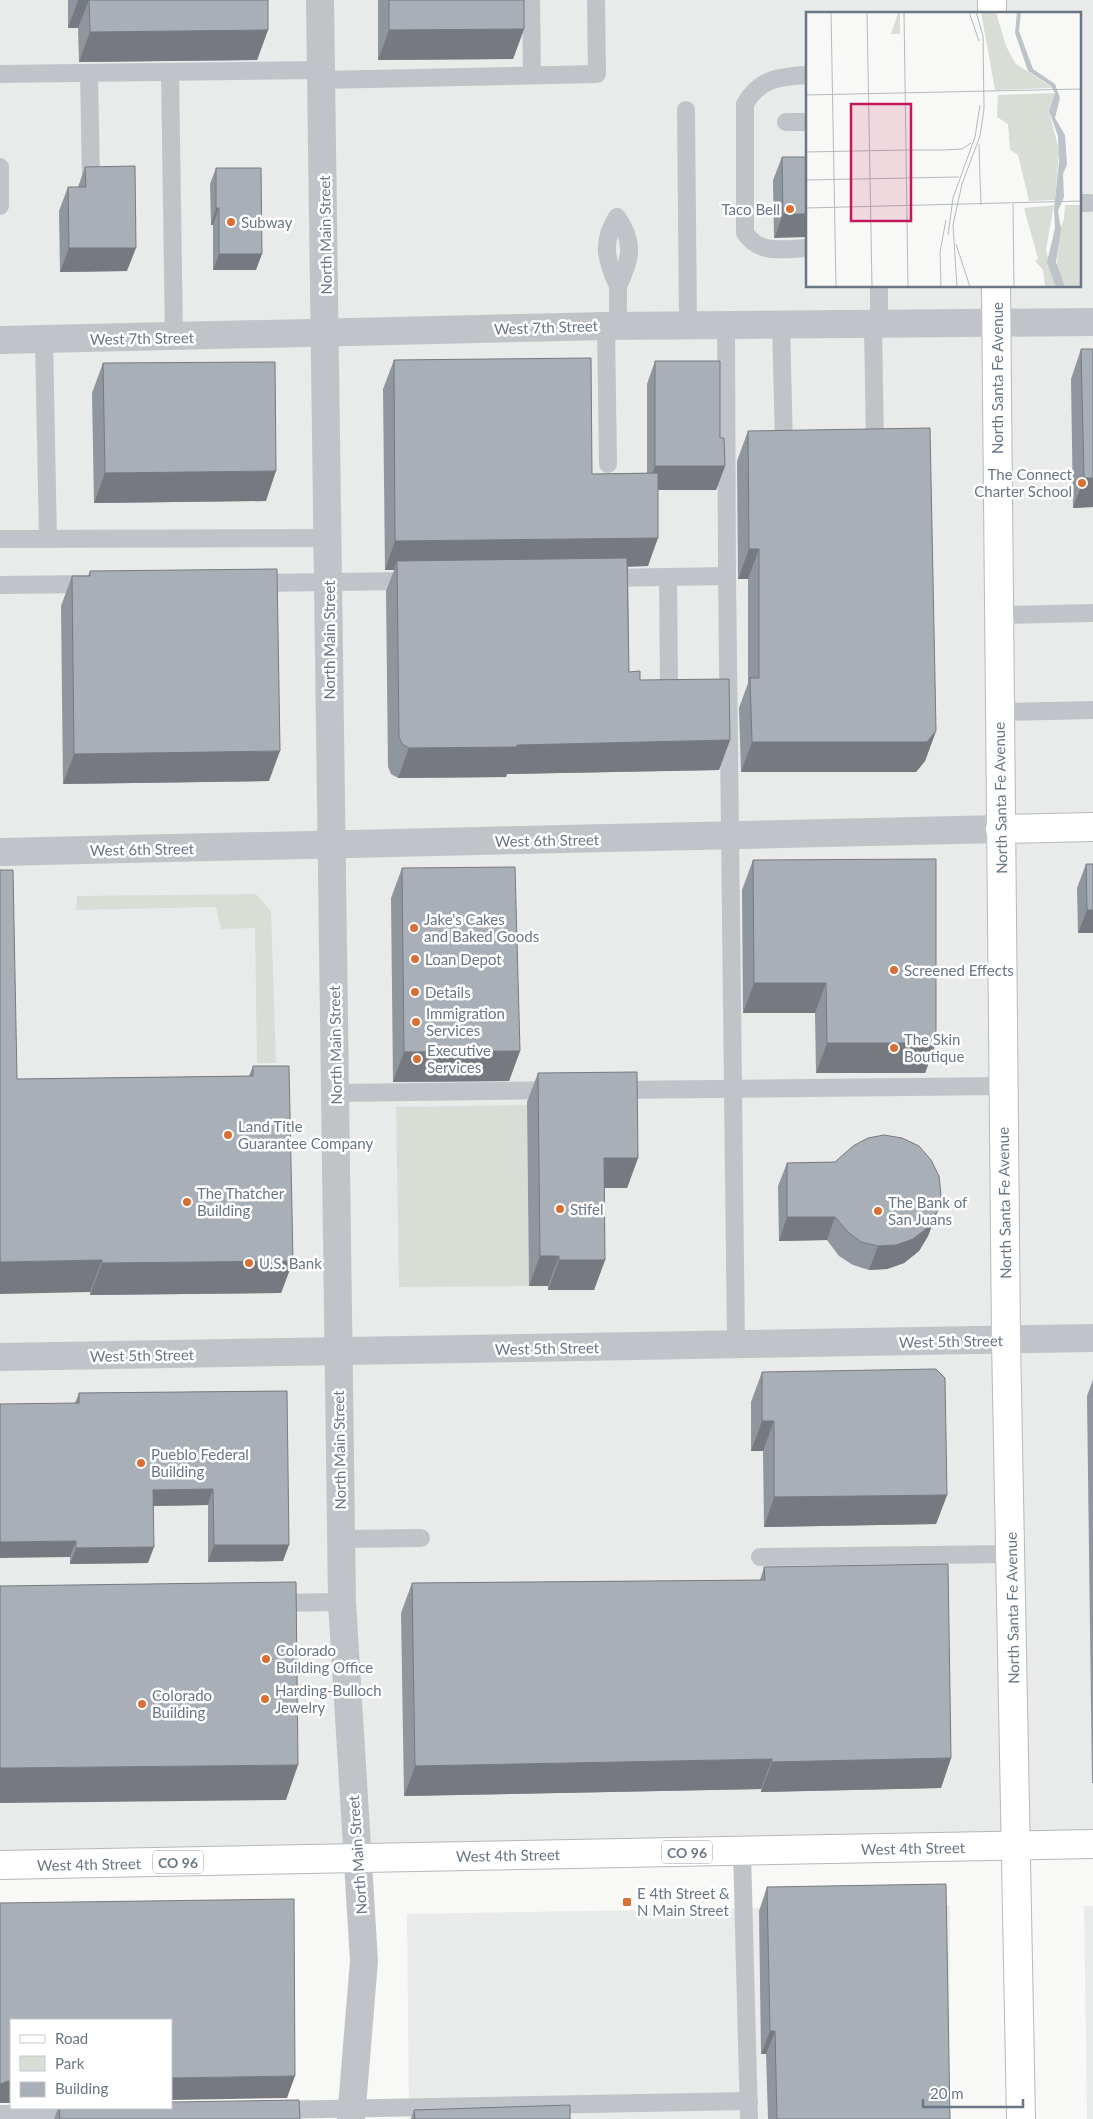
<svg xmlns="http://www.w3.org/2000/svg" width="1093" height="2119" viewBox="0 0 1093 2119" font-family="Lato,sans-serif">
<style>
.built{fill:#e9ebea;fill-rule:evenodd}
.green{fill:#d8ddd6}
.lines{fill:none;stroke-linecap:round;stroke-linejoin:round}
.secondary-casing{stroke:#b5b9bf;stroke-width:30}
.primary-casing{stroke:#b4b8bd;stroke-width:30}
.service{stroke:#c0c4c8;stroke-width:18}
.minor{stroke:#c0c4c8;stroke-width:28}
.tertiary{stroke:#c0c4c8;stroke-width:28}
.secondary{stroke:#fff;stroke-width:28}
.primary{stroke:#fff;stroke-width:28}
.wall{fill:#90969d}
.shaded-wall{fill:#767a80}
.building{fill:#a8afb7;stroke:#767a80}
.poi-dot{fill:#da6f35;stroke:#fff;stroke-width:2}
.labels{text-anchor:middle;dominant-baseline:central;stroke-width:5;stroke-linejoin:round;paint-order:stroke}
.shield{fill:#fff;stroke:#969faa;stroke-width:1}
.shield-label{font-size:14px;font-weight:bold;fill:#697686}
.poi-label{font-size:15px;fill:#697686;stroke:#fff;text-anchor:start}
.street-label{font-size:15px;fill:#697686;stroke:#fff}
.inset-road{fill:none;stroke:#b2b9bf;stroke-width:1}
.view{fill:#c2185b;fill-opacity:0.15;stroke:#c2185b;stroke-width:2.5}
.inset-edge{fill:none;stroke:#697686;stroke-width:2.5}
</style>
<rect width="100%" height="100%" fill="#f8f9f6"/>
<g class="built">
<path d="M0 0H1093V1844L0 1865ZM807 14H1079V286H807Z"/>
<path d="M950 1905 949 2119H409L407 1914Z"/>
<path d="M1084 1906H1093V2119H1087Z"/>
</g>
<g class="green">
<path d="M256 894 271 911 276 1063H257L255 928 221 929 216 907 76 910 77 896Z"/>
<path d="M527 1105 529 1286 399 1287 396 1107Z"/>
</g>
<g class="lines">
<g class="secondary-casing">
<g id="secondary">
<path d="M992 0V14"/>
<path d="M996 286 1006 1340 1021 2119"/>
<path d="M1000 829 1093 827"/>
</g>
</g>
<g class="primary-casing">
<path id="primary" d="M0 1865 1093 1844"/>
</g>
<g class="service">
<path d="M531 0 532 75"/>
<path d="M170 72 174 337"/>
<path d="M89 73 91 180"/>
<path d="M0 74 322 70"/>
<path d="M807 75C779 77 760 78 745 104V233C760 255 783 249 807 248"/>
<path d="M322 80 597 74 596 0"/>
<path d="M686 110 688 325"/>
<path d="M786 122H807"/>
<path d="M0 167V206"/>
<path d="M1079 203H1090"/>
<path d="M617 217C635 243 631 259 618 286 606 260 601 243 617 217Z"/>
<path d="M618 286V326"/>
<path d="M879 286V323"/>
<path d="M781 323 784 445"/>
<path d="M873 323 875 446"/>
<path d="M726 324 727 576"/>
<path d="M606 326 608 464"/>
<path d="M44 340 48 539"/>
<path d="M0 539 328 538"/>
<path d="M668 577 669 686"/>
<path d="M605 578 727 576 736 1345"/>
<path d="M253 583 412 581"/>
<path d="M0 585 92 584"/>
<path d="M999 615 1093 613"/>
<path d="M999 712 1093 710"/>
<path d="M614 1090 1003 1086"/>
<path d="M336 1093 556 1090"/>
<path d="M341 1539 421 1538"/>
<path d="M760 1557 1010 1554"/>
<path d="M273 1603 342 1602"/>
<path d="M742 1851 749 2119"/>
<path d="M275 2110 749 2101"/>
<path d="M0 2114 79 2113"/>
</g>
<path class="minor" d="M0 340 606 326 1093 322"/>
<g class="tertiary">
<path d="M320 0 342 1602 364 1961 351 2119"/>
<path d="M0 852 1000 829"/>
<path d="M0 1357 1093 1338"/>
</g>
<use href="#secondary" class="secondary"/>
<use href="#primary" class="primary"/>
</g>
<g class="wall">
<path d="M68 0H268V30L257 60 79 62 78 28H68Z"/>
<path d="M378 0H524V29L513 59 378 60Z"/>
<path d="M782 157H807L774 238 773 180Z"/>
<path d="M85 167 127 271 60 272 59 211 68 187H78Z"/>
<path d="M216 168 256 270H213V225H211L210 184Z"/>
<path d="M1081 349 1093 507 1073 508 1071 379Z"/>
<path d="M394 360 592 474 647 473V384L655 361 720 438 725 466 716 490H658L648 566 628 567 629 672 640 680 730 740 719 770 507 774 506 777 398 778 391 774 388 767 386 591 394 570H385L383 389Z"/>
<path d="M103 363 266 501 94 503 92 393Z"/>
<path d="M748 431 936 731 925 761 916 772H741L739 708 748 683V579H738L737 461Z"/>
<path d="M90 571 269 781 63 784 61 606 72 576H88Z"/>
<path d="M753 860 936 1043 925 1073H816L815 1013H743L742 890Z"/>
<path d="M1086 864 1093 933H1078L1077 888Z"/>
<path d="M402 868 520 1051 509 1081 393 1082 391 898Z"/>
<path d="M253 1066 293 1261 281 1293 90 1295V1292L17 1079 249 1076Z"/>
<path d="M538 1073 638 1158 627 1188H605V1260L594 1290H548V1286H529L527 1102Z"/>
<path d="M835 1162 937 1212 928 1236 919 1251 904 1263 887 1269 869 1270 853 1265 839 1256 827 1240 779 1241 778 1186 787 1163Z"/>
<path d="M762 1372 947 1495 936 1524 764 1527 763 1451H751V1402Z"/>
<path d="M1093 1380V1783H1092L1087 1396Z"/>
<path d="M287 1391 283 1561 208 1562V1505L154 1506 148 1563 70 1564V1557L75 1403 79 1393Z"/>
<path d="M764 1567 951 1758 941 1788 761 1792V1789L404 1796 401 1613 412 1583 760 1580Z"/>
<path d="M767 1887 950 2119H768L766 2054H761L759 1911Z"/>
<path d="M58 2108H171L300 2119H54Z"/>
<path d="M414 2110 570 2119H411Z"/>
</g>
<g class="shaded-wall">
<path d="M78 0H89L78 28H68Z"/>
<path d="M524 29 513 59 378 60 389 30Z"/>
<path d="M268 30 257 60 79 62 90 32Z"/>
<path d="M216 208H219L213 225H211Z"/>
<path d="M783 214H807V237L774 238Z"/>
<path d="M69 248H136L127 271 60 272Z"/>
<path d="M219 254H262L256 270H213Z"/>
<path d="M655 466H725L716 490H647Z"/>
<path d="M276 471 266 501 94 503 105 473Z"/>
<path d="M1084 478H1093V507L1073 508Z"/>
<path d="M658 538 648 566 397 569V561L394 570H385L395 541Z"/>
<path d="M749 549H759L748 579H738Z"/>
<path d="M936 731 925 761 916 772H741L752 742Z"/>
<path d="M730 740 719 770 507 774 506 777 398 778 409 748 517 745Z"/>
<path d="M280 751 269 781 63 784 74 754Z"/>
<path d="M1087 910H1093V933H1078Z"/>
<path d="M754 983H826L815 1013H743Z"/>
<path d="M827 1043H936L925 1073H816Z"/>
<path d="M520 1051 509 1081 393 1082 404 1052Z"/>
<path d="M604 1158H638L627 1188H593Z"/>
<path d="M937 1212 928 1236 919 1251 904 1263 887 1269 869 1270 878 1246Z"/>
<path d="M787 1217H835L827 1240 779 1241Z"/>
<path d="M540 1256H559L548 1286H529Z"/>
<path d="M102 1260 90 1292 0 1294V1262Z"/>
<path d="M559 1260H605L594 1290H548Z"/>
<path d="M293 1261 281 1293 90 1295 102 1263Z"/>
<path d="M762 1421H774L763 1451H751Z"/>
<path d="M213 1489 208 1505 147 1506 153 1490Z"/>
<path d="M947 1495 936 1524 764 1527 774 1497Z"/>
<path d="M76 1541 70 1557 0 1558V1542Z"/>
<path d="M214 1545H289L283 1561 208 1562Z"/>
<path d="M154 1547 148 1563 70 1564 76 1548Z"/>
<path d="M951 1758 941 1788 761 1792 772 1762Z"/>
<path d="M772 1759 761 1789 404 1796 415 1766Z"/>
<path d="M298 1765 286 1800 0 1803V1768Z"/>
<path d="M770 2031H775L766 2054H761Z"/>
<path d="M295 2076 287 2098 171 2100V2078Z"/>
<path d="M8 2081H11V2103H0V2084Z"/>
</g>
<g class="building">
<path d="M89 0H268V30L90 32Z"/>
<path d="M389 0H524V29L389 30Z"/>
<path d="M782 157H807V214H783Z"/>
<path d="M135 166 136 248H69L68 187H86L85 167Z"/>
<path d="M216 168H261L262 254H219V208H216Z"/>
<path d="M1081 349H1093V478H1084Z"/>
<path d="M591 358 592 474 658 473V538L395 541 394 360Z"/>
<path d="M655 361H720V438H724L725 466H655Z"/>
<path d="M275 362 276 471 105 473 103 363Z"/>
<path d="M930 428 936 731 927 742H752L750 678H759V549H749L748 431Z"/>
<path d="M627 558 629 672 640 671V680L729 679 730 740 517 745V747L409 748 402 744 399 737 397 561Z"/>
<path d="M277 569 280 751 74 754 72 576H90V571Z"/>
<path d="M936 859V1043H827L826 983H754L753 860Z"/>
<path d="M1086 864H1093V910H1087Z"/>
<path d="M515 867 520 1051 404 1052 402 868Z"/>
<path d="M0 870H13L17 1079 253 1076V1066H289L293 1261 102 1263V1260L0 1262Z"/>
<path d="M637 1072 638 1158H604L605 1260H559V1256H540L538 1073Z"/>
<path d="M884 1135 902 1138 919 1146 931 1160 939 1176 941 1195 937 1212 927 1228 913 1239 896 1245 878 1246 861 1242 848 1232 835 1217H787V1163L835 1162 853 1146 868 1138Z"/>
<path d="M936 1369 945 1378 947 1495 774 1497V1421H762V1372Z"/>
<path d="M287 1391 289 1545H214L213 1489 153 1490 154 1547 76 1548V1541L0 1542V1404L79 1403V1393Z"/>
<path d="M948 1564 951 1758 772 1762V1759L415 1766 412 1583 765 1580 764 1567Z"/>
<path d="M296 1582 298 1765 0 1768V1586Z"/>
<path d="M946 1884 950 2119H777L775 2031H770L767 1887Z"/>
<path d="M294 1899 295 2076 171 2078V2020H11V2081H8L0 2084V1903Z"/>
<path d="M299 2100 300 2119H60L59 2108H171V2102Z"/>
<path d="M570 2105V2119H415L414 2110Z"/>
</g>
<g class="poi-dot">
<circle cx="790" cy="209" r="5"/>
<circle cx="231" cy="222" r="5"/>
<circle cx="1082" cy="483" r="5"/>
<circle cx="414" cy="928" r="5"/>
<circle cx="415" cy="959" r="5"/>
<circle cx="894" cy="970" r="5"/>
<circle cx="415" cy="992" r="5"/>
<circle cx="416" cy="1022" r="5"/>
<circle cx="894" cy="1048" r="5"/>
<circle cx="417" cy="1059" r="5"/>
<circle cx="228" cy="1135" r="5"/>
<circle cx="187" cy="1202" r="5"/>
<circle cx="560" cy="1209" r="5"/>
<circle cx="878" cy="1211" r="5"/>
<circle cx="249" cy="1263" r="5"/>
<circle cx="141" cy="1463" r="5"/>
<circle cx="266" cy="1659" r="5"/>
<circle cx="265" cy="1699" r="5"/>
<circle cx="142" cy="1704" r="5"/>
<rect x="622" y="1897" width="10" height="10" rx="2.5"/>
</g>
<g class="labels">
<g class="shield">
<rect x="662" y="1840.5" width="50" height="23" rx="4"/>
<rect x="153" y="1850.5" width="50" height="23" rx="4"/>
</g>
<g class="shield-label">
<text x="687" y="1852">CO 96</text>
<text x="178" y="1862">CO 96</text>
</g>
<g class="poi-label">
<text x="780" y="209" text-anchor="end">Taco Bell</text>
<text x="241" y="222">Subway</text>
<text x="1072" y="474" text-anchor="end">The Connect<tspan x="1072" dy="17">Charter School</tspan></text>
<text x="424" y="919">Jake's Cakes<tspan x="424" dy="17">and Baked Goods</tspan></text>
<text x="425" y="959">Loan Depot</text>
<text x="904" y="970">Screened Effects</text>
<text x="425" y="992">Details</text>
<text x="426" y="1013">Immigration<tspan x="426" dy="17">Services</tspan></text>
<text x="904" y="1039">The Skin<tspan x="904" dy="17">Boutique</tspan></text>
<text x="427" y="1050">Executive<tspan x="427" dy="17">Services</tspan></text>
<text x="238" y="1126">Land Title<tspan x="238" dy="17">Guarantee Company</tspan></text>
<text x="197" y="1193">The Thatcher<tspan x="197" dy="17">Building</tspan></text>
<text x="888" y="1202">The Bank of<tspan x="888" dy="17">San Juans</tspan></text>
<text x="570" y="1209">Stifel</text>
<text x="259" y="1263">U.S. Bank</text>
<text x="151" y="1454">Pueblo Federal<tspan x="151" dy="17">Building</tspan></text>
<text x="276" y="1650">Colorado<tspan x="276" dy="17">Building Office</tspan></text>
<text x="275" y="1690">Harding-Bulloch<tspan x="275" dy="17">Jewelry</tspan></text>
<text x="152" y="1695">Colorado<tspan x="152" dy="17">Building</tspan></text>
<text x="637" y="1893">E 4th Street &amp;<tspan x="637" dy="17">N Main Street</tspan></text>
</g>
<g class="street-label">
<text transform="translate(325 235) rotate(-91)">North Main Street</text>
<text transform="translate(546 327) rotate(-2)">West 7th Street</text>
<text transform="translate(142 338) rotate(-1)">West 7th Street</text>
<text transform="translate(997 378) rotate(-90)">North Santa Fe Avenue</text>
<text transform="translate(329 640) rotate(-90)">North Main Street</text>
<text transform="translate(1000 798) rotate(-91)">North Santa Fe Avenue</text>
<text transform="translate(547 840) rotate(-1)">West 6th Street</text>
<text transform="translate(142 849) rotate(-1)">West 6th Street</text>
<text transform="translate(335 1045) rotate(-91)">North Main Street</text>
<text transform="translate(1004 1203) rotate(-91)">North Santa Fe Avenue</text>
<text transform="translate(951 1341) rotate(-1)">West 5th Street</text>
<text transform="translate(547 1348) rotate(-1)">West 5th Street</text>
<text transform="translate(142 1355) rotate(-1)">West 5th Street</text>
<text transform="translate(339 1450) rotate(-91)">North Main Street</text>
<text transform="translate(1012 1608) rotate(-91)">North Santa Fe Avenue</text>
<text transform="translate(913 1848) rotate(-1)">West 4th Street</text>
<text transform="translate(357 1855) rotate(-94)">North Main Street</text>
<text transform="translate(508 1855) rotate(-1)">West 4th Street</text>
<text transform="translate(89 1864) rotate(-1)">West 4th Street</text>
</g>
</g>
<g transform="translate(806 12)">
<rect width="275" height="275" fill="#f8f9f6"/>
<path d="M78 0H94V22H85L92 1ZM175 0H190L200 34 210 52 247 76 189 78ZM249 81 243 99 253 138 249 188 223 189 212 143 204 138 202 112 191 105 192 83ZM248 193 240 238 250 275H239L237 258 229 249 232 247 218 196ZM259 193H275V275H259L251 257 252 221 258 207Z" fill="#d8ddd6"/>
<path d="M211 0H215L213 19 227 57 249 72 254 86 249 106 259 123 261 153 257 162 258 185 252 199 255 217 250 250 259 275H250L241 250 249 216 248 197 253 149 252 124 243 99 249 81 245 74 222 59 209 21Z" fill="#bcc4ca"/>
<path class="inset-road" d="M25 0 30 275M61 0 66 275M98 0 102 275M163 0 173 29M0 83 275 77M173 132 174 165M100 138H137M137 138 156 137 165 131M0 140 100 138M174 165 175 193M0 168 153 165M207 192 208 275M0 196 275 189M142 223 147 186 169 125 174 93M150 232 164 275M135 275 134 240 140 208M151 275 147 213 156 172 174 124 178 97 177 24 170 0"/>
<path class="view" d="M45 92H105V209H45Z"/>
<rect width="275" height="275" class="inset-edge"/>
</g>
<rect x="10" y="2019" width="162" height="90" fill="#ffffff" stroke="#c3c8cf"/>
<rect x="20" y="2035" width="25" height="8" fill="#ffffff" stroke="#c3c8cf"/>
<text x="55" y="2044" font-size="15" fill="#697686">Road</text>
<rect x="20" y="2056" width="25" height="15" fill="#d8ddd6" stroke="#c3c8cf"/>
<text x="55" y="2069" font-size="15" fill="#697686">Park</text>
<rect x="20" y="2082" width="25" height="15" fill="#a8afb7" stroke="#c3c8cf"/>
<text x="55" y="2094" font-size="15" fill="#697686">Building</text>
<path d="M923 2099v8h100v-8" fill="none" stroke="#697686" stroke-width="2.5"/>
<text x="930" y="2099" font-size="15" fill="#697686" stroke="#ffffff" stroke-width="4" paint-order="stroke">20 m</text>
</svg>
